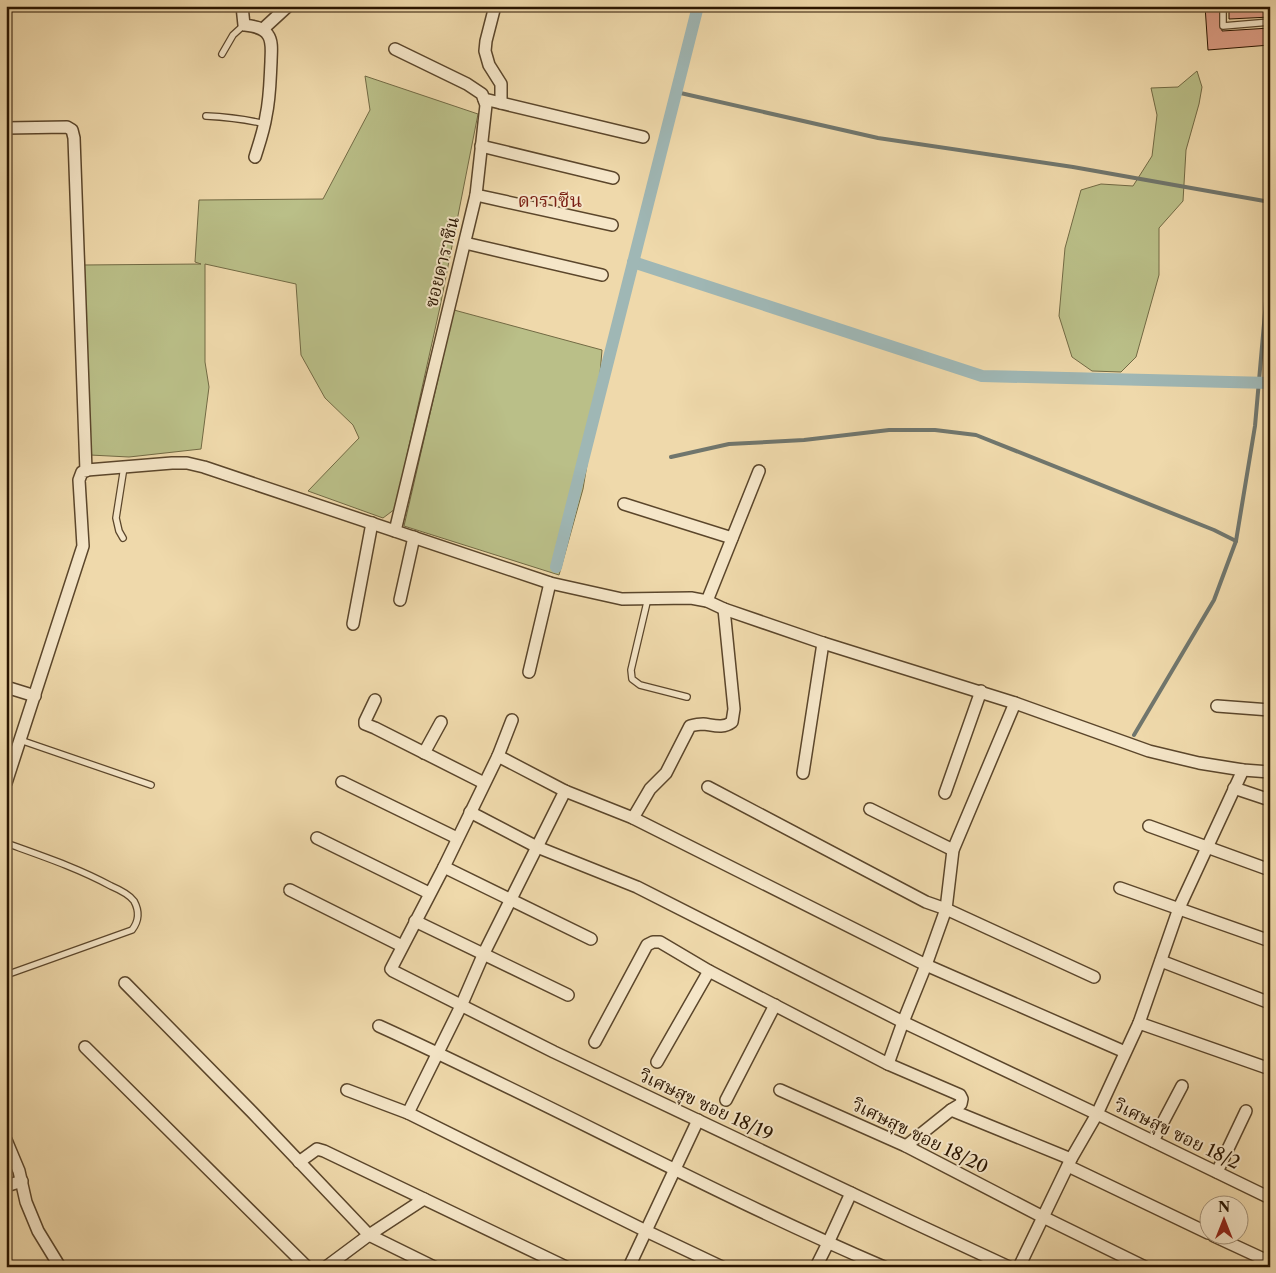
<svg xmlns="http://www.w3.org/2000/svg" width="1276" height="1273" viewBox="0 0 1276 1273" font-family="'Libre Caslon Text','Noto Serif Thai',serif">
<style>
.green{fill:#babf88;stroke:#726a44}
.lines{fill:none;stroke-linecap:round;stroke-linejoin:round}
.stream{stroke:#70766d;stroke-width:4}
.canal{stroke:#9fb7b5;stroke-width:12}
.building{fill:#de9f87;stroke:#2a1500}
.lane-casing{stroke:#5b462b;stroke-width:8}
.street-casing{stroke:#5b462b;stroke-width:14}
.lane{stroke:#f5e6c8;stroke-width:5.5}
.street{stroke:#f5e6c8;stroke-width:11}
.labels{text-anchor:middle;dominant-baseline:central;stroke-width:4;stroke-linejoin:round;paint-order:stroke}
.street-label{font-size:18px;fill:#2a1500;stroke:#f5e6c8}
.neighbourhood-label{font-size:19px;fill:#7a1f14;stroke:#f5e6c8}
</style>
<rect width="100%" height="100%" fill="#efd9ab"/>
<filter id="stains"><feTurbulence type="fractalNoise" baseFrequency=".004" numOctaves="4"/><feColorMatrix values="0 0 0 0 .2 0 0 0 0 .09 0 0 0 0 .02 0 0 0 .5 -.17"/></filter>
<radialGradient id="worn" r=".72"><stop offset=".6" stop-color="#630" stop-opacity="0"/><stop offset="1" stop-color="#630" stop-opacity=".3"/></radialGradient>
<g class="green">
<path d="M1197 71 1202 87 1199 104 1186 150 1183 201 1159 228V275L1136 357 1121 372 1092 371 1072 357 1059 316 1065 248 1081 190 1101 184 1133 186 1152 156 1157 115 1151 88 1178 87Z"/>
<path d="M365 76 478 114 440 307 395 509 383 518 308 491 359 438 353 425 325 398 301 355 296 284 205 264V362L209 387 201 449 129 457 90 455 83 265 201 264 195 262 199 200 323 199 370 110Z"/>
<path d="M454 310 602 350 598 398 583 489 559 575 404 526Z"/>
</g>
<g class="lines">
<g class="stream">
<path d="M676 92 878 138 1073 167 1270 202"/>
<path d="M671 457 729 444 804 440 889 430H935L976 435 1214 530 1236 541"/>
<path d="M1134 735 1214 600 1236 541 1255 426 1270 256"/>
</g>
<g class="canal">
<path d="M633 262 982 376 1270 383"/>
<path d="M556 567 698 6"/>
</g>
</g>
<g class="building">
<path d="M1205 6H1220L1222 31 1270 28V45L1208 50Z"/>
<path d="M1229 6H1270V17L1229 19Z"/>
</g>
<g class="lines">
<g class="lane-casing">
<g id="lane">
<path d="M1223 6V26L1270 22"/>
<path d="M222 54 233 35 244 25"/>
<path d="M206 116C227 117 245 119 265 124"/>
<path d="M123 538 119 531 116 518 124 467"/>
<path d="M648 598 631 670 632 679 640 685 687 697"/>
<path d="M20 740 151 785"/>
<path d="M6 843C42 856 78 868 111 886 118 889 129 894 134 901 140 912 139 921 132 930L6 975"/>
</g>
</g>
<g class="street-casing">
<g id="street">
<path d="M242 6 244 25C252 26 263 27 268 35 273 42 271 53 271 62 270 80 270 98 266 116 264 130 259 144 255 157"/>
<path d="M495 6 486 41 485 51 489 65 501 84V103"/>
<path d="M263 29 288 6"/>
<path d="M484 99 643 137"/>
<path d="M6 128 67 127 72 130 74 138 86 471"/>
<path d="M481 146 613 178"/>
<path d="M476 195 612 225"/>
<path d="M465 243 602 275"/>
<path d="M624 504 732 538"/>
<path d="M395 531 476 195 486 105 482 94 467 84 395 49"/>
<path d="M400 600 414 537"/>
<path d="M707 601 759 471"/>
<path d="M353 624 372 523"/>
<path d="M529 672 550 583"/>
<path d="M6 687 35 696"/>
<path d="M375 700 365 721V724L375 728 484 783"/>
<path d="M1217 706 1270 710"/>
<path d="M424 753 441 722"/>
<path d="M498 756 512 720"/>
<path d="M803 773 823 643"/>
<path d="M342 782 457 838"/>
<path d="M6 783 83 546 79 480 82 472 87 470 172 463H187L204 467 550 583 622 599 691 598 707 601 724 609 823 643 1015 703 1149 751 1199 763 1243 770 1270 772"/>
<path d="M708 787 926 902 946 909 1094 977"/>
<path d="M1234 788 1270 800"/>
<path d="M945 793 981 691"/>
<path d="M870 809 953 850"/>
<path d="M470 812 537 847 637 887 903 1022 1097 1114 1270 1198"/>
<path d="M633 818 650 789 666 773 690 726C694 725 699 724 703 724 713 725 723 729 732 722L734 709 724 609"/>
<path d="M1149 826 1270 870"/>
<path d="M317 838 429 893"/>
<path d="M444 867 591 939"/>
<path d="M1120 888 1270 941"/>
<path d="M290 890 402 946"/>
<path d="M415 921 568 995"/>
<path d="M1161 961 1270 1003"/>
<path d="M125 983 253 1113 369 1235 434 1267"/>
<path d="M1139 1023 1270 1069"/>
<path d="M379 1026C549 1103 713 1194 884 1267"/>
<path d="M595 1042 647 945 653 942H660L709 971 888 1064 960 1095 962 1099 961 1104 951 1110 906 1146"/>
<path d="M85 1047 307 1267"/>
<path d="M657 1062 709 971"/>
<path d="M888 1064 903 1022 926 965 946 909 953 850 1015 703"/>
<path d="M347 1090 408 1113 646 1231 722 1267"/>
<path d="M780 1090 906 1146 1043 1217 1145 1267"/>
<path d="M726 1100 775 1005"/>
<path d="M951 1110 1071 1159"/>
<path d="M408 1113 461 1006 484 953 565 791"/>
<path d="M6 1140 19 1171 26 1202 38 1231 60 1267"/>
<path d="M1153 1141 1182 1086"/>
<path d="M299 1162 317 1149 324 1151 566 1267"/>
<path d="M1068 1166 1208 1233"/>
<path d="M1217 1172 1246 1111"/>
<path d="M6 1186 22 1181"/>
<path d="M1214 1236 1270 1262"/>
<path d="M326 1267 369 1235 424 1199"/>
<path d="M629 1267 698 1120"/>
<path d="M816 1267 828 1243 851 1193"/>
<path d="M1009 1267 910 1221 554 1052 393 971 391 969 392 967 444 867 498 756 565 791 633 818 926 965 1125 1052"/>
<path d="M1019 1267 1071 1159 1097 1114 1139 1023 1179 908 1243 770"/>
</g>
</g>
<use href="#lane" class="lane"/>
<use href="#street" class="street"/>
</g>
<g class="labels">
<g class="street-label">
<text transform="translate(442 262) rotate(-76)">ซอยดาราซีน</text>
<text transform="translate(706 1105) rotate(25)">วิเศษสุข ซอย 18/19</text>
<text transform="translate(1177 1134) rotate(26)">วิเศษสุข ซอย 18/2</text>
<text transform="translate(920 1136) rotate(26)">วิเศษสุข ซอย 18/20</text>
</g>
<g class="neighbourhood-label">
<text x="550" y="200">ดาราซีน</text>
</g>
</g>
<rect width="1276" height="1273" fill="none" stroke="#efd9ab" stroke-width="25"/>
<rect x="8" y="8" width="1261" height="1258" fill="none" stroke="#2a1500" stroke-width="2.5"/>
<rect x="12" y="12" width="1251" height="1248" fill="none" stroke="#2a1500"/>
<g transform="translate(1224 1220)"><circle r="24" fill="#f5e6c8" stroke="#a49278"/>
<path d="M0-4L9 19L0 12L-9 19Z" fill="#8f2418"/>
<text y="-8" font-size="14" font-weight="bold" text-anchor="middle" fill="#2a1500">N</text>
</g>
<rect width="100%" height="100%" filter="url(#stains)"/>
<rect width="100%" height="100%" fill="url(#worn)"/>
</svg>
